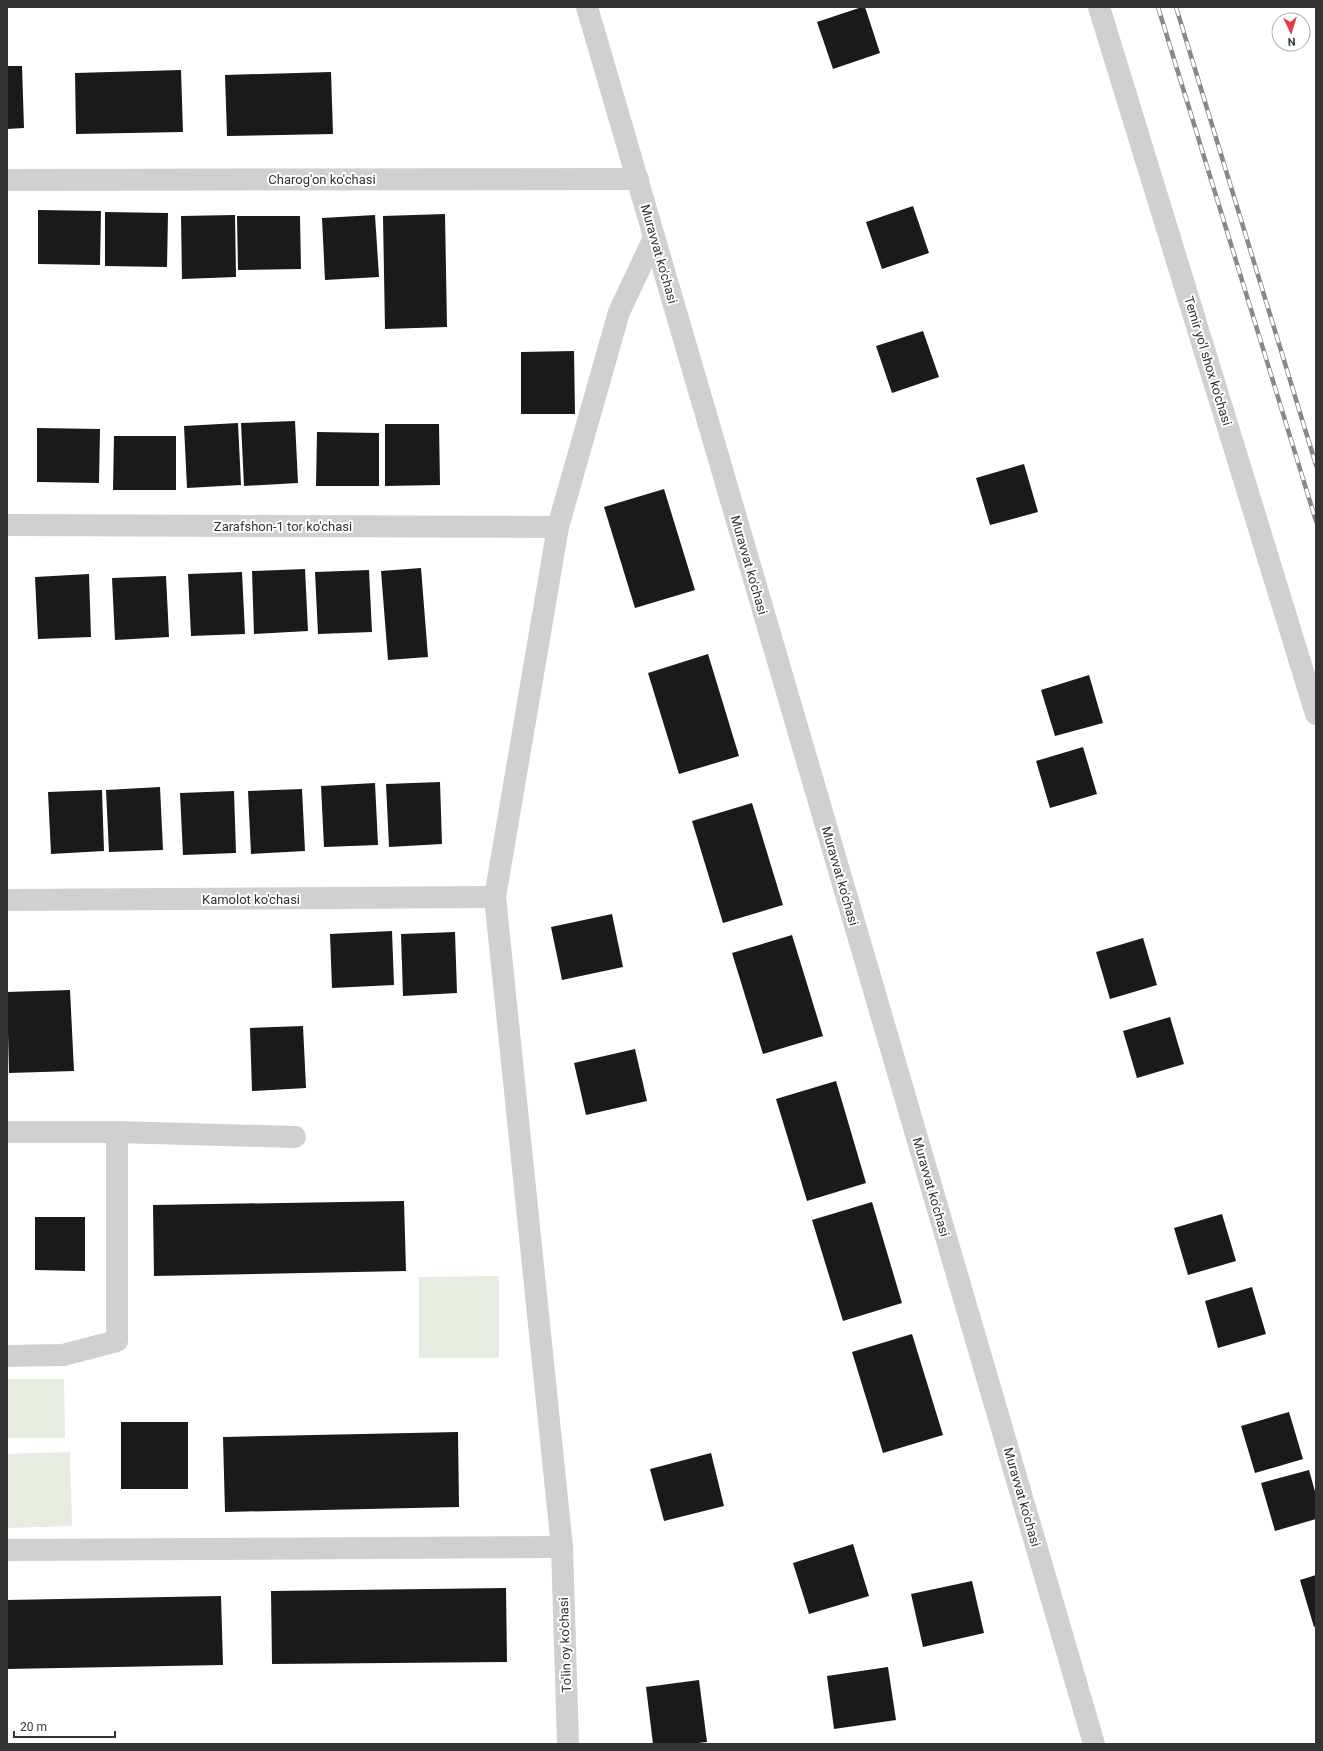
<svg xmlns="http://www.w3.org/2000/svg" width="1323" height="1751" viewBox="0 0 1323 1751" font-family="Roboto,sans-serif">
<style>
.green{fill:#e6ecdf}
.building{fill:#1a1a1a}
.lines{fill:none;stroke-linecap:round;stroke-linejoin:round}
.minor{stroke:#d0d0d0;stroke-width:22}
.rail-casing{stroke:#888;stroke-width:4.5}
.rail{stroke:#fff;stroke-width:3;stroke-dasharray:9;stroke-linecap:butt}
.labels{text-anchor:middle;dominant-baseline:central;stroke-width:4;stroke-linejoin:round;paint-order:stroke}
.street-label{font-size:13px;fill:#333;stroke:#fff}
</style>
<rect width="100%" height="100%" fill="#fff"/>
<g class="green">
<path d="M499 1276V1358H419V1277Z"/>
<path d="M7 1379H64L65 1438H7Z"/>
<path d="M70 1452 72 1526 7 1528V1454Z"/>
</g>
<g class="building">
<path d="M862 7H865L880 53 833 69 817 22Z"/>
<path d="M7 66H22L24 128 7 129Z"/>
<path d="M181 70 183 132 76 134 75 73Z"/>
<path d="M331 72 333 134 227 136 225 75Z"/>
<path d="M913 206 929 253 882 269 866 222Z"/>
<path d="M38 210 101 211 100 265 38 264Z"/>
<path d="M105 212 168 213 167 267 105 266Z"/>
<path d="M445 214 447 327 385 329 383 216Z"/>
<path d="M235 215 236 277 182 279 181 216Z"/>
<path d="M375 215 379 277 325 280 322 218Z"/>
<path d="M237 216H300L301 269 238 270Z"/>
<path d="M923 331 939 377 892 393 876 346Z"/>
<path d="M574 351 575 414H521V352Z"/>
<path d="M295 421 298 483 244 486 241 423Z"/>
<path d="M238 423 241 485 187 488 184 426Z"/>
<path d="M385 424H439L440 485 385 486Z"/>
<path d="M37 428 100 429 99 483 37 482Z"/>
<path d="M317 432 379 433V486H316Z"/>
<path d="M114 436H176V490H113Z"/>
<path d="M1024 464 1038 512 990 525 976 478Z"/>
<path d="M664 489 695 590 635 608 604 507Z"/>
<path d="M421 568 428 657 388 660 381 571Z"/>
<path d="M305 569 308 631 254 634 252 571Z"/>
<path d="M369 570 372 632 318 634 315 572Z"/>
<path d="M242 572 245 634 191 636 188 574Z"/>
<path d="M89 574 91 637 38 639 35 577Z"/>
<path d="M166 576 169 637 115 640 112 578Z"/>
<path d="M708 654 739 756 679 774 648 673Z"/>
<path d="M1089 675 1103 723 1055 736 1041 690Z"/>
<path d="M1083 747 1097 794 1050 808 1036 761Z"/>
<path d="M440 782 442 844 389 847 386 784Z"/>
<path d="M375 783 378 845 324 847 321 786Z"/>
<path d="M160 787 163 850 109 852 106 790Z"/>
<path d="M302 789 305 851 251 854 248 791Z"/>
<path d="M102 790 104 851 51 854 48 792Z"/>
<path d="M234 791 236 853 183 855 180 793Z"/>
<path d="M752 803 783 905 723 923 692 821Z"/>
<path d="M612 914 623 967 562 980 551 927Z"/>
<path d="M392 931 394 985 332 988 330 934Z"/>
<path d="M455 932 457 993 403 996 401 934Z"/>
<path d="M792 935 823 1036 763 1054 732 953Z"/>
<path d="M1143 938 1157 985 1110 999 1096 952Z"/>
<path d="M70 990 74 1071 9 1073 7 992Z"/>
<path d="M1170 1017 1184 1064 1137 1078 1123 1031Z"/>
<path d="M303 1026 306 1088 252 1091 250 1028Z"/>
<path d="M635 1049 647 1101 586 1115 574 1063Z"/>
<path d="M836 1081 866 1183 807 1201 776 1099Z"/>
<path d="M404 1201 406 1271 154 1276 153 1205Z"/>
<path d="M872 1202 902 1303 843 1321 812 1220Z"/>
<path d="M1222 1214 1236 1261 1188 1275 1174 1228Z"/>
<path d="M35 1217H85V1271L35 1270Z"/>
<path d="M1252 1287 1266 1334 1218 1348 1205 1301Z"/>
<path d="M912 1334 943 1435 883 1453 852 1352Z"/>
<path d="M1289 1412 1303 1459 1255 1473 1241 1426Z"/>
<rect x="121" y="1422" width="67" height="67"/>
<path d="M458 1432 459 1507 225 1512 223 1437Z"/>
<path d="M711 1453 724 1506 664 1521 650 1469Z"/>
<path d="M1309 1470 1316 1495V1519L1275 1531 1261 1483Z"/>
<path d="M853 1544 869 1596 809 1614 793 1563Z"/>
<path d="M1316 1575V1626L1314 1627 1300 1580Z"/>
<path d="M972 1581 984 1633 923 1647 911 1594Z"/>
<path d="M506 1588 507 1662 272 1664 271 1591Z"/>
<path d="M221 1596 223 1665 7 1669V1600Z"/>
<path d="M888 1667 896 1720 834 1729 827 1676Z"/>
<path d="M699 1680 707 1742 689 1744H653L646 1687Z"/>
</g>
<g class="lines">
<g class="minor">
<path d="M587 7 1094 1744"/>
<path d="M1099 7 1316 714"/>
<path d="M7 180 638 179"/>
<path d="M7 525 558 527"/>
<path d="M7 900 495 897"/>
<path d="M7 1132H117L295 1137"/>
<path d="M7 1356 63 1355 117 1341V1132"/>
<path d="M7 1550 562 1547"/>
<path d="M568 1744 562 1547 495 897 558 527 619 312 654 238"/>
</g>
<g class="rail-casing">
<g id="rail">
<path d="M1158 7 1316 521"/>
<path d="M1176 7 1316 465"/>
</g>
</g>
<use href="#rail" class="rail"/>
</g>
<g class="labels">
<g class="street-label">
<text x="322" y="179">Charog'on ko'chasi</text>
<text transform="translate(659 254) rotate(74)">Muravvat ko'chasi</text>
<text transform="translate(1208 361) rotate(73)">Temir yo'l shox ko'chasi</text>
<text x="283" y="526">Zarafshon-1 tor ko'chasi</text>
<text transform="translate(749 565) rotate(74)">Muravvat ko'chasi</text>
<text transform="translate(840 876) rotate(74)">Muravvat ko'chasi</text>
<text x="251" y="899">Kamolot ko'chasi</text>
<text transform="translate(931 1187) rotate(74)">Muravvat ko'chasi</text>
<text transform="translate(1022 1497) rotate(74)">Muravvat ko'chasi</text>
<text transform="translate(565 1645) rotate(-92)">To'lin oy ko'chasi</text>
</g>
</g>
<rect width="1323" height="1751" fill="none" stroke="#333333" stroke-width="16"/>
<g transform="translate(1291 32) rotate(176)"><circle r="19" fill="#ffffff" stroke="#adadad"/>
<path d="M0-3L7 15L0 10L-7 15Z" fill="#e63946"/>
<text y="-6" font-size="11" font-weight="bold" text-anchor="middle" fill="#333333">N</text>
</g>
<path d="M14 1731v6h101v-6" fill="none" stroke="#333333" stroke-width="2"/>
<text x="20" y="1731" font-size="12" fill="#333333" stroke="#ffffff" stroke-width="3" paint-order="stroke">20 m</text>
</svg>
